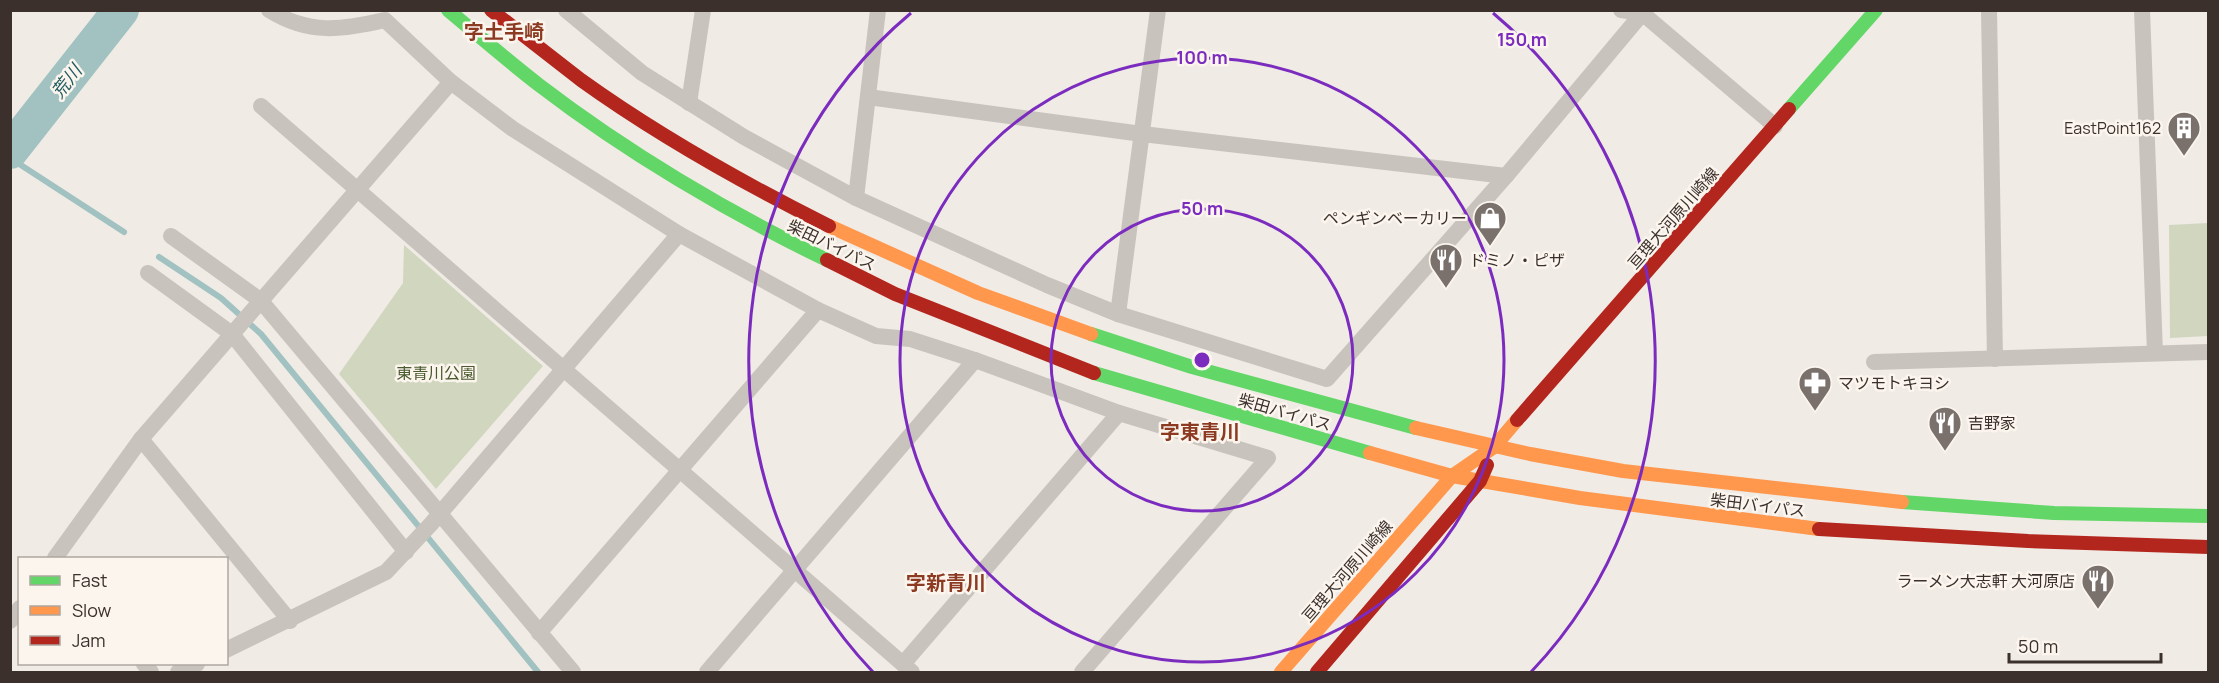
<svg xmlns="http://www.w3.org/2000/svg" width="2219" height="683" viewBox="0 0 2219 683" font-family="Manrope,'Noto Sans JP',sans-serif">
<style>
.green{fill:#d1d6bf}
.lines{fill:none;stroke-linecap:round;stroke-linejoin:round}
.stream{stroke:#a1c2c1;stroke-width:6}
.river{stroke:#a1c2c1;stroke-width:36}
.street{stroke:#c9c3be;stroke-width:16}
.fast{stroke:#63d668;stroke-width:14}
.slow{stroke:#ff974d;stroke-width:14}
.jam{stroke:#b3261e;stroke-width:14}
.ring{fill:none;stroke:#7b2cbf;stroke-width:3}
.labels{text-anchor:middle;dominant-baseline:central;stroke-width:5;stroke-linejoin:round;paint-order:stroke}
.poi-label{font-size:16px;fill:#3b302b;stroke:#fbf5ee;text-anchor:end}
.street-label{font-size:16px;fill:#3b302b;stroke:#fbf5ee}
.park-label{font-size:16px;fill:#4a5a2e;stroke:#fbf5ee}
.water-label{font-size:18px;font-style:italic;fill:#1f5a5e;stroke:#fbf5ee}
.quarter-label{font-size:20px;font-weight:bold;fill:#8c3b22;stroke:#fbf5ee}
.centre{fill:#7b2cbf;stroke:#fbf5ee;stroke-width:3}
.ring-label{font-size:18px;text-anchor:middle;font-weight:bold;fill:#7b2cbf;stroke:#fbf5ee;stroke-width:5;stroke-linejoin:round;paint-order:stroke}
</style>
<rect width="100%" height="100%" fill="#f0ebe5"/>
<g class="green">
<path d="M2208 223V336L2170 338 2169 225Z"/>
<path d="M404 245 543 366 436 489 339 374 403 283Z"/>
</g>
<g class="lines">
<g class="stream">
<path d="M10 158 124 232"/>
<path d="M159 257 221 298 261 334 538 672"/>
</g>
<path class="river" d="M10 151 121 10"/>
<g class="street">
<path d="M269 10C309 35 342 30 385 20L451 82 513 129 679 234 818 310 876 336 910 339 975 360 1119 413 1268 458 1082 672"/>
<path d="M566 10 642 73 744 137 856 198 1047 285 1118 314 1327 379 1506 176 1645 10"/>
<path d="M1621 10 1642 13 1775 126"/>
<path d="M1989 10 1995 359"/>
<path d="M2142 10 2155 353"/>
<path d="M868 97 1142 134 1506 176"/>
<path d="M689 103 703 10"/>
<path d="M261 106 912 672"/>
<path d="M856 198 878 10"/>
<path d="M171 236 260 300 573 672"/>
<path d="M148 273 232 334 406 552"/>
<path d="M1118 314 1158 10"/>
<path d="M1874 362 2208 352"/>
<path d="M141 439 290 621"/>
<path d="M55 558 141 439 451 82"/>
<path d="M10 621 20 608"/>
<path d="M539 633 818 310"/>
<path d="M226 650 386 572 431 524 679 234"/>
<path d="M144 664 151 672"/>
<path d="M903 664 1119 413"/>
<path d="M178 672 197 664"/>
<path d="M707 672 975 360"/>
</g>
<g class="fast">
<path d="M448 10C478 35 508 61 539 85 625 151 729 213 827 260"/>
<path d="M1789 109 1876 10"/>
<path d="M1091 334 1192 367 1416 428"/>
<path d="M1094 373 1370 453"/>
<path d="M1902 502 2054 513 2208 516"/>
</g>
<g class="slow">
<path d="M829 226 978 293 1091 334"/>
<path d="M1416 428 1530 454 1623 471 1902 502"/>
<path d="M1370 453 1452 476 1580 498 1819 529"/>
<path d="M1281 672 1452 476 1494 447 1517 420"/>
</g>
<g class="jam">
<path d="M491 10C521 33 551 57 581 80 659 136 743 183 829 226"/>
<path d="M827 260 895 294 1094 373"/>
<path d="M1517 420 1789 109"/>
<path d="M1819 529 2028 541 2208 547"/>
<path d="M1317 672 1480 481 1487 465"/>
</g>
</g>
<g class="ring">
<circle cx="1202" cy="360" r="151"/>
<circle cx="1202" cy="360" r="302"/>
<path d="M873 672A453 453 0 0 1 911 13M1493 13A453 453 0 0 1 1531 672"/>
</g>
<defs>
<g id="building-pin" transform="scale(1.725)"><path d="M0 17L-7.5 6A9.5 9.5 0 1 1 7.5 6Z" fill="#7a716c" stroke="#fbf5ee"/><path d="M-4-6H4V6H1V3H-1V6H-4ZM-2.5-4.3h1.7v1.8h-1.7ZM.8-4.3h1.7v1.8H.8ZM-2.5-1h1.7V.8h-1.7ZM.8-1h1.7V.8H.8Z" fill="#fff"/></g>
<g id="shop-pin" transform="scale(1.725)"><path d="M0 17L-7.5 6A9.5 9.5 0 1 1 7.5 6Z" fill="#7a716c" stroke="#fbf5ee"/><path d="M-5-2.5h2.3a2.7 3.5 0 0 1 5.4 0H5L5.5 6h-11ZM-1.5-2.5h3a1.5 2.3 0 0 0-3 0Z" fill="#fff"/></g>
<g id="restaurant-pin" transform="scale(1.725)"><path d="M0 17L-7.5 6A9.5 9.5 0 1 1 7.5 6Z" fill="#7a716c" stroke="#fbf5ee"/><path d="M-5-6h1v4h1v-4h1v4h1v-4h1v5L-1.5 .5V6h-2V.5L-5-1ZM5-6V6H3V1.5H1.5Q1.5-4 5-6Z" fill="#fff"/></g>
<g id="pharmacy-pin" transform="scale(1.725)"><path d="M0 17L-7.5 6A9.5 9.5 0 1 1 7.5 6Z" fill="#7a716c" stroke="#fbf5ee"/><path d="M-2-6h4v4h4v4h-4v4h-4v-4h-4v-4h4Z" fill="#fff"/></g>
</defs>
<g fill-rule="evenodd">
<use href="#building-pin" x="2184" y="128"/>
<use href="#shop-pin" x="1490" y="218"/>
<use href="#restaurant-pin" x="1446" y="260"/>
<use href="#pharmacy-pin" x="1815" y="383"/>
<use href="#restaurant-pin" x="1945" y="423"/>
<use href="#restaurant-pin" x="2098" y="581"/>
</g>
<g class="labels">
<g class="poi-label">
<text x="2161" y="128">EastPoint162</text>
<text x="1467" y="218">ペンギンベーカリー</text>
<text x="1469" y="260" text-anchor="start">ドミノ・ピザ</text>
<text x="1838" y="383" text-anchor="start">マツモトキヨシ</text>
<text x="1968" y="423" text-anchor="start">吉野家</text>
<text x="2075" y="581">ラーメン大志軒 大河原店</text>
</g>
<g class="street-label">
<text transform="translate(1673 218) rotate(-49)">亘理大河原川崎線</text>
<text transform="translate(832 245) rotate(26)">柴田バイパス</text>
<text transform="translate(1285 412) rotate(16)">柴田バイパス</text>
<text transform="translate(1758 505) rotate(7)">柴田バイパス</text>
<text transform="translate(1347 571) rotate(-49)">亘理大河原川崎線</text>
</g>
<g class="park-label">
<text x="436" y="373">東青川公園</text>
</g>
<g class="water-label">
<text transform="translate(66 81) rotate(-52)">荒川</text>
</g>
<g class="quarter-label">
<text x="504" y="31">字土手崎</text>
<text x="1200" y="431">字東青川</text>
<text x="946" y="582">字新青川</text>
</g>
</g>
<circle cx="1202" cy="360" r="9" class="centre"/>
<g class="ring-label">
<text x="1522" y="46">150 m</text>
<text x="1202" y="64">100 m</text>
<text x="1202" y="215">50 m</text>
</g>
<rect width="2219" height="683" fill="none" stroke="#3b302b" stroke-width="24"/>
<rect x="18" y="557" width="210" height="108" fill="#fbf5ee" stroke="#aea6a0" stroke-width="1.5"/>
<rect x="30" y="576" width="30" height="9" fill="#63d668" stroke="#aea6a0" stroke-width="1.5"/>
<text x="72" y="587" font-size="18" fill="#3b302b">Fast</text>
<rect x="30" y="606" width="30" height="9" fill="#ff974d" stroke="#aea6a0" stroke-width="1.5"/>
<text x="72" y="617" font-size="18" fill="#3b302b">Slow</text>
<rect x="30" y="636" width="30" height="9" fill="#b3261e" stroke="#aea6a0" stroke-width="1.5"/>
<text x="72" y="647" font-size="18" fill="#3b302b">Jam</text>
<path d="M2009 653v9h152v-9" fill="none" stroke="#3b302b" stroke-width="3"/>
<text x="2018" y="653" font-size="18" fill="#3b302b" stroke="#fbf5ee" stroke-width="4.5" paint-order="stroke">50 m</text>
</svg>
